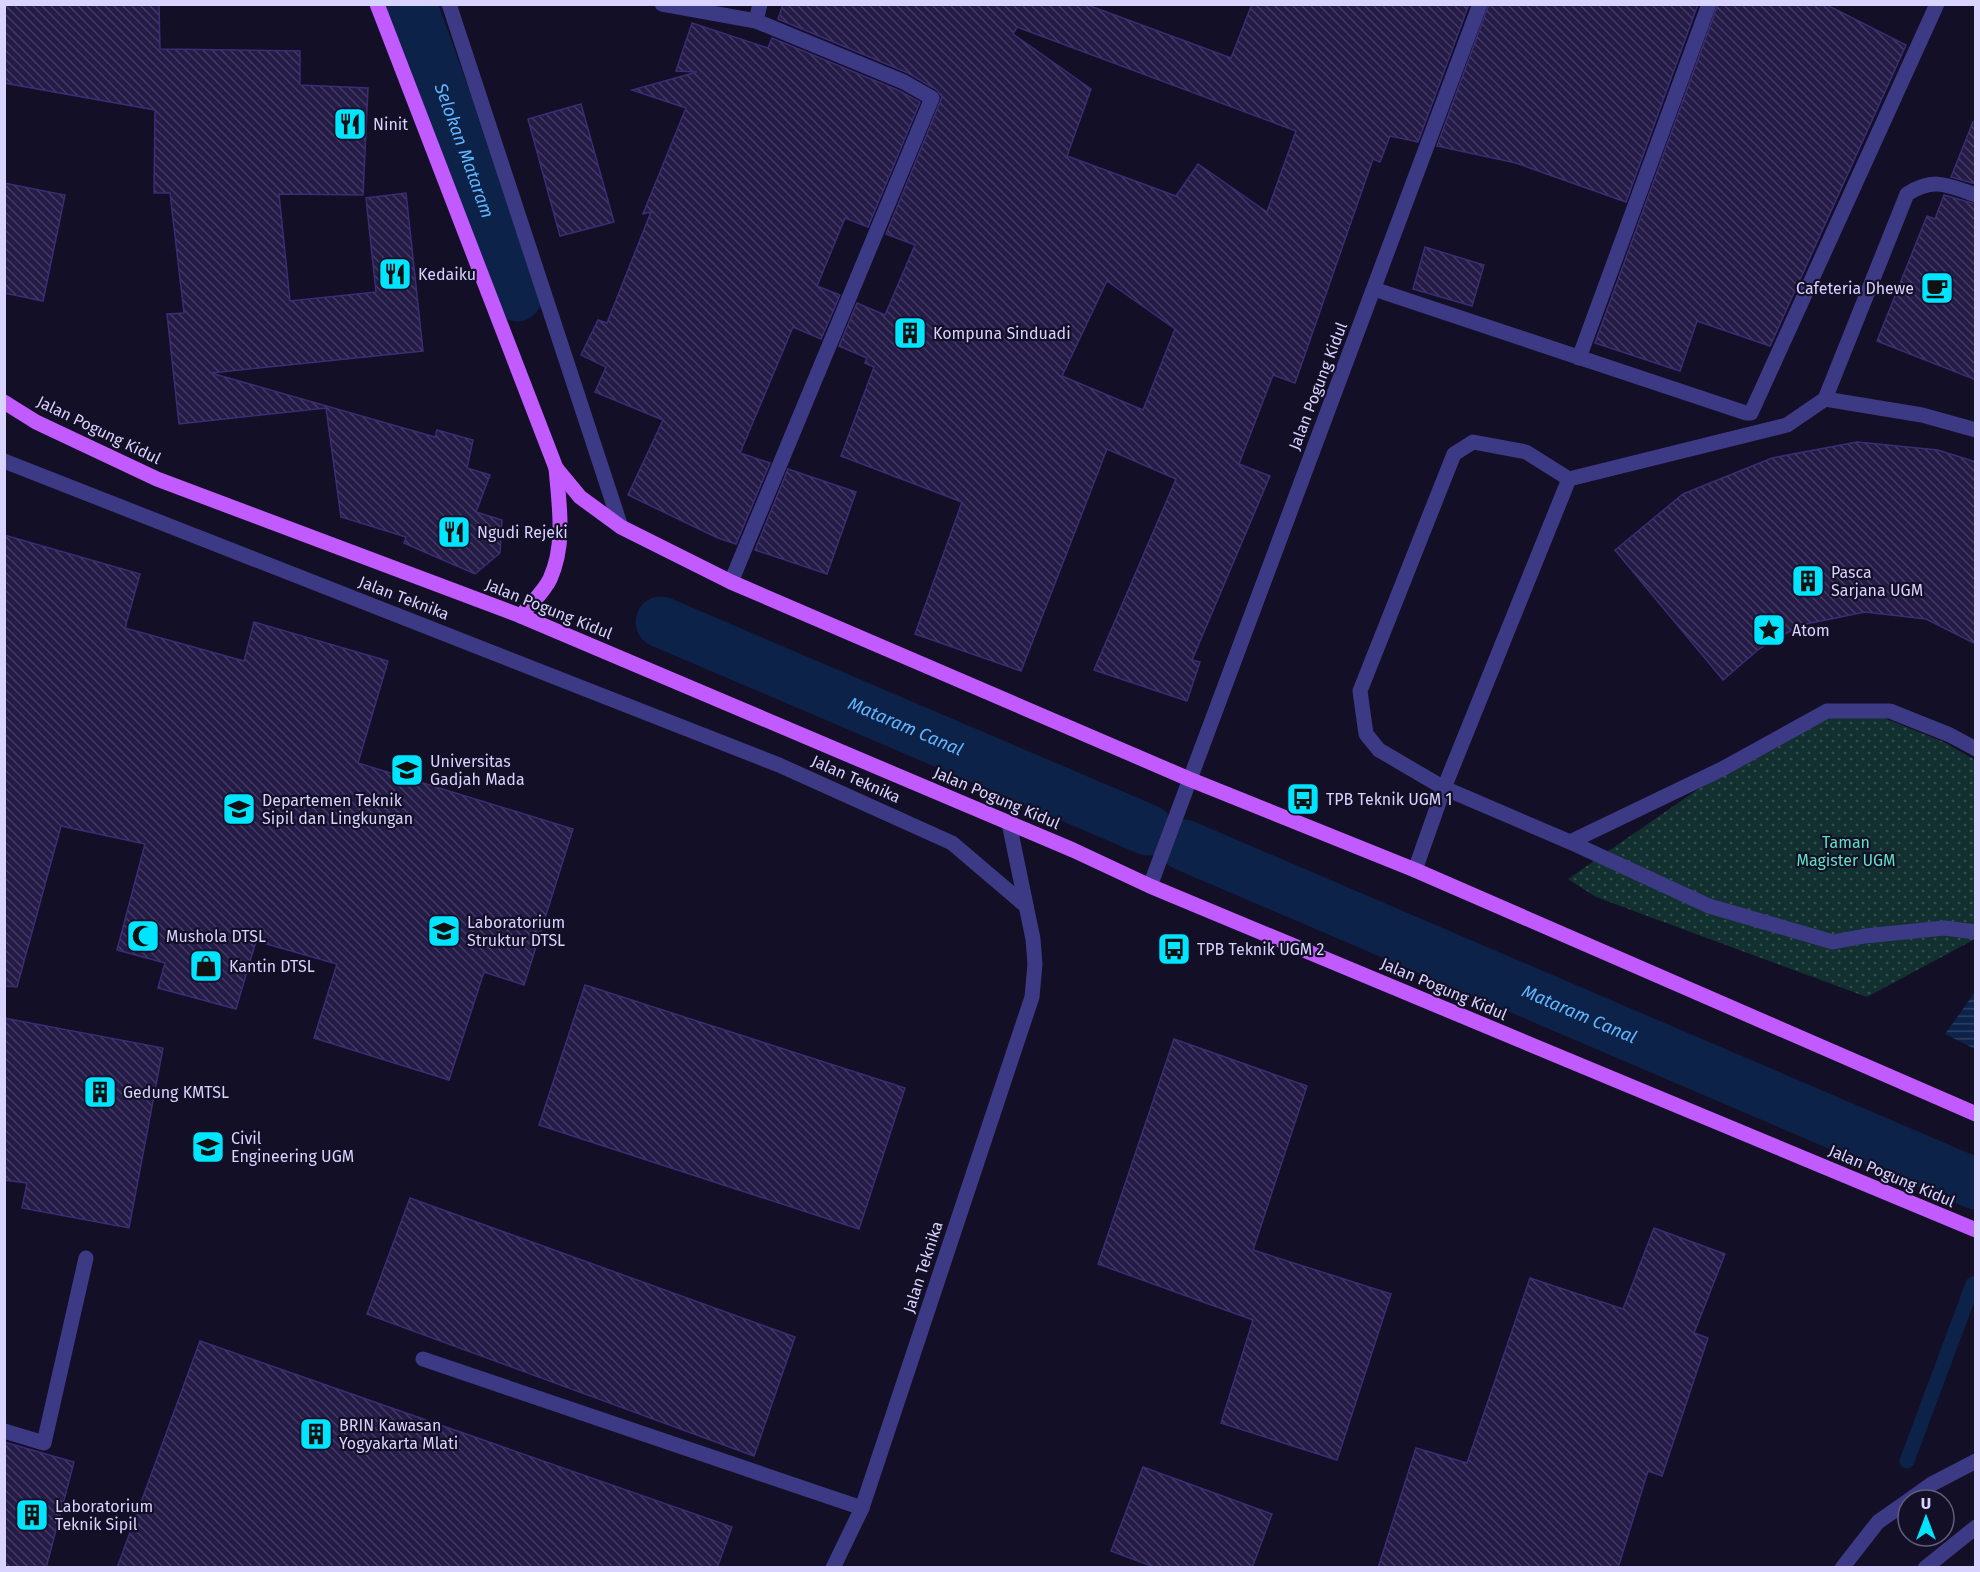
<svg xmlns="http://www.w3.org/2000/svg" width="1980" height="1572" viewBox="0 0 1980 1572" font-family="'Fira Sans',sans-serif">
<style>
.garden{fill:url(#garden-dots)}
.water{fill:url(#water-rules)}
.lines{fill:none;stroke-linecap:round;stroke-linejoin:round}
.stream{stroke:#0c2248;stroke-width:15}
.canal{stroke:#0c2248;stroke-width:51}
.building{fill:url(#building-back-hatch);stroke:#3b2d73;stroke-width:1.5;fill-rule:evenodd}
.minor{stroke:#3d3a85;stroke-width:15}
.major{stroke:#c25bff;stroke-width:15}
.labels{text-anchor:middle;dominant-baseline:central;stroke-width:4.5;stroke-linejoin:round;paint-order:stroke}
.poi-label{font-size:16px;fill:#d9d4ff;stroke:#130f26;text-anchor:start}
.street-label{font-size:16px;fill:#d9d4ff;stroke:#130f26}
.park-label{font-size:16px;fill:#5fe0c0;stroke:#130f26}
.water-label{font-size:18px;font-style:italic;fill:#62b6ff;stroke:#130f26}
</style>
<defs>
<pattern id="garden-dots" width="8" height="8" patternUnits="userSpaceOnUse" patternTransform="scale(1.5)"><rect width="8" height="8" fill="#12302f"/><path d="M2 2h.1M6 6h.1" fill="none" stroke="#344d4e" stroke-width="1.8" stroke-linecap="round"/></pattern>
<pattern id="water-rules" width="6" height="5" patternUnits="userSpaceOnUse" patternTransform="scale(1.5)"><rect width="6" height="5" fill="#0c2248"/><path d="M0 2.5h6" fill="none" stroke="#2f4163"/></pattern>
<pattern id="building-back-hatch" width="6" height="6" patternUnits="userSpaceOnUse" patternTransform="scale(1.5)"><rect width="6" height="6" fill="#241b47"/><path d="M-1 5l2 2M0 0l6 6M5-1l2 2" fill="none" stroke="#433b63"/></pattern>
</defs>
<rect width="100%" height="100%" fill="#130f26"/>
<path class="garden" d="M1822 718H1884L1944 742 1975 760V939L1867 997 1596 897 1568 879 1717 776Z"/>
<path class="water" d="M1975 992V1049L1945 1034Z"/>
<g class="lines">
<path class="stream" d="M1907 1461 1973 1284"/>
<g class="canal">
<path id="s1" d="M411 4 517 296"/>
<path id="s2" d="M661 622 1148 830"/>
<path id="s3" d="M1184 845 1976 1184"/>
</g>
</g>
<g class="building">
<path d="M4 4H159L160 49 300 51V85L368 88 363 195 279 194 290 301 376 292 366 198 406 193 423 351 211 373 435 437 437 430 473 440 467 468 490 475 476 512 502 520 500 553 475 574 404 543 406 537 341 517 326 408 179 424 167 314 184 313 170 193H154L155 110 4 83Z"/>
<path d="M783 4H1085L1231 58 1252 4H1469L1418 142 1390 136 1380 162 1373 159 1295 383 1273 375 1239 464 1270 476 1192 660 1200 662 1187 701 1094 670 1176 479 1107 449 1021 671 915 634 962 502 841 456 874 367 865 363 867 358 839 346 857 303 885 315 915 245 886 234 942 97 937 90 908 73 778 19ZM1017 27 1296 131 1267 212 1198 164 1176 196 1067 156 1091 89 1013 34ZM1107 281 1175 329 1143 410 1062 376Z"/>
<path d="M1489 4H1698L1626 202 1516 163 1437 146Z"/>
<path d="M1718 4H1825L1906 45 1770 346 1697 321 1680 371 1595 343Z"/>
<path d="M692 23 768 48 772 38 900 91 920 102 868 227 845 218 817 286 840 295 821 339 793 327 740 453 770 463 736 544 718 538 628 495 663 420 595 392 606 367 581 355 598 320 607 323 651 212 643 214 686 108 632 90 697 72 676 71Z"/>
<path d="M581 104 614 222 560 236 528 119Z"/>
<path d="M1973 122H1976V184L1951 177Z"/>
<path d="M4 183 65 195 43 301 4 293Z"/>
<path d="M1944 195 1976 204V380L1877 341 1927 216 1935 219Z"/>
<path d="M1425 247 1484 265 1472 306 1413 289Z"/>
<path d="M1857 442 1938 450 1976 462V644L1926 619 1865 612 1801 625 1759 649 1723 680 1615 550 1683 494 1772 458Z"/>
<path d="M788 469 856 492 827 574 755 550Z"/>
<path d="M4 535 140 574 125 628 244 661 254 622 388 661 358 763 573 829 524 985 484 972 449 1080 314 1038 337 964 256 941 236 1009 158 988 165 963 117 950 145 844 61 826 17 987 4 986Z"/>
<path d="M585 985 905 1088 859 1229 539 1125Z"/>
<path d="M4 1018 163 1048 129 1228 22 1208 27 1183 4 1180Z"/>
<path d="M1174 1039 1307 1086 1253 1250 1391 1294 1337 1460 1221 1423 1253 1320 1098 1264Z"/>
<path d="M410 1198 795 1337 754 1456 367 1314Z"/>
<path d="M1654 1228 1725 1254 1694 1333 1708 1338 1662 1476 1648 1471 1618 1568H1378L1416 1448 1467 1463 1530 1278 1623 1309Z"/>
<path d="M200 1341 732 1527 717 1568H117Z"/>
<path d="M4 1442 74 1462 46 1568H4Z"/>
<path d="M1143 1467 1272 1514 1252 1568H1157L1111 1551Z"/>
</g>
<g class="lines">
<g class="minor">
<path d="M449 4 621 527"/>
<path d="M662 4 756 21 904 82 932 98 731 582"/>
<path d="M756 21 760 4"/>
<path d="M1374 289 1746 413H1751L1937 4"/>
<path d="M1579 358 1709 4"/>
<path d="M1825 399 1922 415 1976 430"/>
<path d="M4 461 779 765 952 843 1025 905"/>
<path d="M1569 479 1787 425 1825 399 1907 194C1934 177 1947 185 1976 195"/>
<path d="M1570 842 1722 769 1827 711H1890L1950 735 1976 749"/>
<path d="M1415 870 1444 788 1569 479 1526 452 1473 442 1454 454 1360 691 1366 734 1379 750 1444 788 1570 842 1709 906 1833 942 1865 936 1944 928 1976 932"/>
<path d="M1150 886 1480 4"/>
<path d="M423 1359 862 1508"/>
<path d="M4 1431 44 1443 86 1258"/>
<path d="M1909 1500 1930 1485 1976 1461"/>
<path d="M833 1568 862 1508 1032 997 1035 964 1033 939 1009 823"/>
<path d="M1842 1568 1878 1522 1908 1501"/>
<path d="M1925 1568 1976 1527"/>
</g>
<g class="major">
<path d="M377 4 556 468 580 497 621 527 731 582 1189 779 1415 870 1976 1114"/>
<path d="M4 402 36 422 157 479 521 616 1073 850 1150 886 1976 1230"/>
<path d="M521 616C530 604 544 592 550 579 566 544 559 505 556 468"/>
</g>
</g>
<defs>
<g id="restaurant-square" transform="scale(1.725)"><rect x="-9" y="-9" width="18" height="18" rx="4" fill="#00e5ff" stroke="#130f26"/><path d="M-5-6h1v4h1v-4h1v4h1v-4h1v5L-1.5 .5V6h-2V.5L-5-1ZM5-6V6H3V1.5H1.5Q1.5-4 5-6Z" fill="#111"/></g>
<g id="cafe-square" transform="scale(1.725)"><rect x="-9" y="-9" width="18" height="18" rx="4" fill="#00e5ff" stroke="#130f26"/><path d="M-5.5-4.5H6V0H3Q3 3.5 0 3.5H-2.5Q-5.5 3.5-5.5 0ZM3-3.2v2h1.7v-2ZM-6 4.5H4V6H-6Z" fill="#111"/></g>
<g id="building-square" transform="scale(1.725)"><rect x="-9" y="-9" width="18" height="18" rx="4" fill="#00e5ff" stroke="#130f26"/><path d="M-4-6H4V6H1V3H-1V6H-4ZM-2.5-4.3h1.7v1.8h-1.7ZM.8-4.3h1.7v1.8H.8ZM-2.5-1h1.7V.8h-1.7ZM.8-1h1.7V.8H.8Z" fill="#111"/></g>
<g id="sight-square" transform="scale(1.725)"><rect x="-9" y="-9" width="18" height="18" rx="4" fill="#00e5ff" stroke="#130f26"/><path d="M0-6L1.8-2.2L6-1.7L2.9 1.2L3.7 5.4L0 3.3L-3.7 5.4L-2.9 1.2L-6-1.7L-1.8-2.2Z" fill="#111"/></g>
<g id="university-square" transform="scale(1.725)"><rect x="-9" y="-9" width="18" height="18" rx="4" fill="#00e5ff" stroke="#130f26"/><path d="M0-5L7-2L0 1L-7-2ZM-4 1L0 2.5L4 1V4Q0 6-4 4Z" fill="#111"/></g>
<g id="bus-square" transform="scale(1.725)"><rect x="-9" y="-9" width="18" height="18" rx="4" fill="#00e5ff" stroke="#130f26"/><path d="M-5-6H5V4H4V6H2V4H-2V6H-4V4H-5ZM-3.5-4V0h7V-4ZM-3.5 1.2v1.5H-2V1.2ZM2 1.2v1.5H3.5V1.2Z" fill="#111"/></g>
<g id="mosque-square" transform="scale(1.725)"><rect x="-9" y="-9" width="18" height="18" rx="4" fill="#00e5ff" stroke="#130f26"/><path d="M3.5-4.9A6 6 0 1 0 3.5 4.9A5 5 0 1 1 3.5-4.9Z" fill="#111"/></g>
<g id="shop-square" transform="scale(1.725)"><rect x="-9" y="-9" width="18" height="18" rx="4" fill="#00e5ff" stroke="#130f26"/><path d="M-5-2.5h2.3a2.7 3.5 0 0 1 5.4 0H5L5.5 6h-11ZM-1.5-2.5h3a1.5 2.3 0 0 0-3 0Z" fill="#111"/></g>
<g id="school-square" transform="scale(1.725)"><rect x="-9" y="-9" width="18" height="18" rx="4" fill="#00e5ff" stroke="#130f26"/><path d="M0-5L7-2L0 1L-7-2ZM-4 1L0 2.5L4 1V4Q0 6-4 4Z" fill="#111"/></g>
</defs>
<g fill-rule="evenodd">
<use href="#restaurant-square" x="350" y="124"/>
<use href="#restaurant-square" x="395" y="274"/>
<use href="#cafe-square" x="1937" y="288"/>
<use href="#building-square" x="910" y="333"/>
<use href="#restaurant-square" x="454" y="532"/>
<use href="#building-square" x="1808" y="581"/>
<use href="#sight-square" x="1769" y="630"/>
<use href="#university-square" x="407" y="770"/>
<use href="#bus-square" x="1303" y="799"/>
<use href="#university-square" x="239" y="809"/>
<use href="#university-square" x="444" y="931"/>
<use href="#mosque-square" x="143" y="936"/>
<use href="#bus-square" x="1174" y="949"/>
<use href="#shop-square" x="206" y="966"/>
<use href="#building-square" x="100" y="1092"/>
<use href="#school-square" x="208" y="1147"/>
<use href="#building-square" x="316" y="1434"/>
<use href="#building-square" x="32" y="1515"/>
</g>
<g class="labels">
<g class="poi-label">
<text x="373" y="124">Ninit</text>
<text x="418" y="274">Kedaiku</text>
<text x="1914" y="288" text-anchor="end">Cafeteria Dhewe</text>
<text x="933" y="333">Kompuna Sinduadi</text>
<text x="477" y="532">Ngudi Rejeki</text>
<text x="1831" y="572">Pasca<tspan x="1831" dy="18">Sarjana UGM</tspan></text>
<text x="1792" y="630">Atom</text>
<text x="430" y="761">Universitas<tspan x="430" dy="18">Gadjah Mada</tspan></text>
<text x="1326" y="799">TPB Teknik UGM 1</text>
<text x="262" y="800">Departemen Teknik<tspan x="262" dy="18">Sipil dan Lingkungan</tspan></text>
<text x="467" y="922">Laboratorium<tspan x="467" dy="18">Struktur DTSL</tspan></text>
<text x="166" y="936">Mushola DTSL</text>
<text x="1197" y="949">TPB Teknik UGM 2</text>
<text x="229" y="966">Kantin DTSL</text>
<text x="123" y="1092">Gedung KMTSL</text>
<text x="231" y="1138">Civil<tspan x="231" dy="18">Engineering UGM</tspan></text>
<text x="339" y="1425">BRIN Kawasan<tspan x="339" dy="18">Yogyakarta Mlati</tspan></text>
<text x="55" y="1506">Laboratorium<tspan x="55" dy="18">Teknik Sipil</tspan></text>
</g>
<g class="street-label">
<text transform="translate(1318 386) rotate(-69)">Jalan Pogung Kidul</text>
<text transform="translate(99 430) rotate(26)">Jalan Pogung Kidul</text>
<text transform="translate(404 598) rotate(21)">Jalan Teknika</text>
<text transform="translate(549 609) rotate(22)">Jalan Pogung Kidul</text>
<text transform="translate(856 779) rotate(24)">Jalan Teknika</text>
<text transform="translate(997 798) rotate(23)">Jalan Pogung Kidul</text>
<text transform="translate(1444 989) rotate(23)">Jalan Pogung Kidul</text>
<text transform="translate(1892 1176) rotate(23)">Jalan Pogung Kidul</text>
<text transform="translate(923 1267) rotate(-72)">Jalan Teknika</text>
</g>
<g class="park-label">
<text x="1846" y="842">Taman<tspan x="1846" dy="18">Magister UGM</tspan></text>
</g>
<g class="water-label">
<text stroke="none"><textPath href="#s1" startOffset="156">Selokan Mataram</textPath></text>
<text stroke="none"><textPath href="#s2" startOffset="266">Mataram Canal</textPath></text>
<text stroke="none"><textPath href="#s3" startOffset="430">Mataram Canal</textPath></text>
</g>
</g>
<rect width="1980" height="1572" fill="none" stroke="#d9d4ff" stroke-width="12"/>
<g transform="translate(1926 1518)"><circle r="28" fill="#130f26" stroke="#625e7d" stroke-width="1.5"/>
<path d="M0-4.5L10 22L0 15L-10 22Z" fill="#00e5ff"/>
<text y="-9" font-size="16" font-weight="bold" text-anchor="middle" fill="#d9d4ff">U</text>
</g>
</svg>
